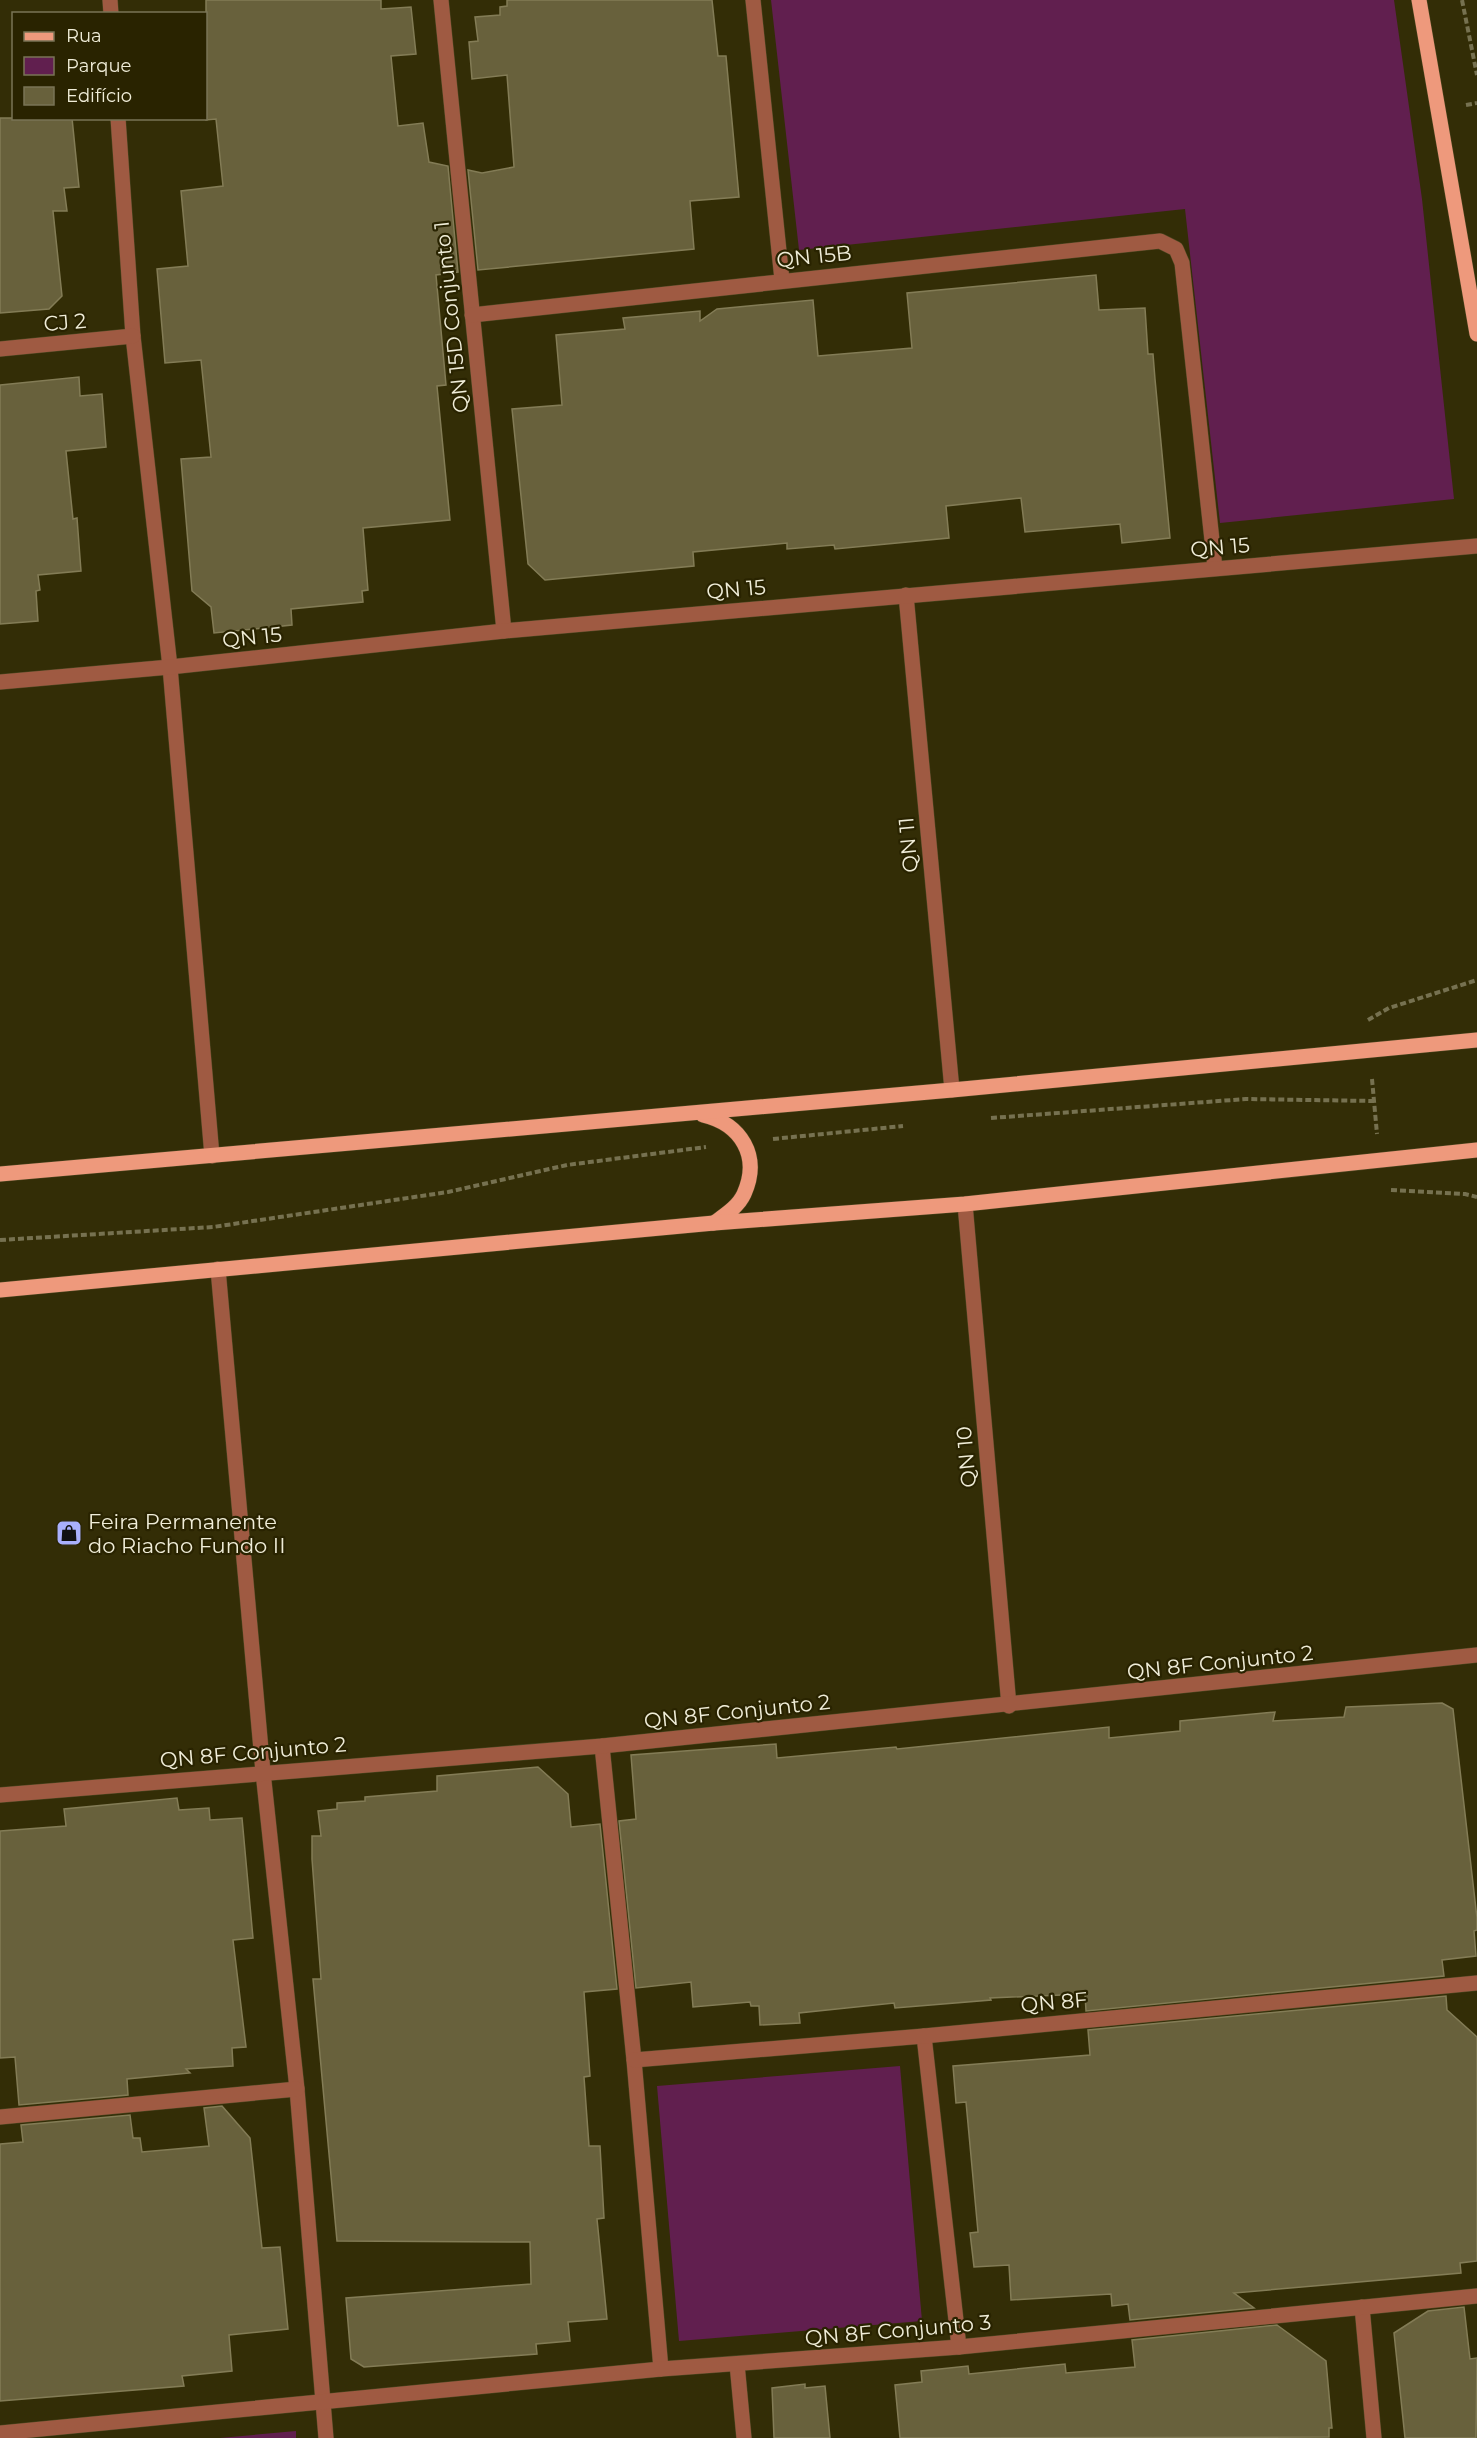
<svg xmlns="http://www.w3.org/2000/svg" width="1477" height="2438" viewBox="0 0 1477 2438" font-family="Montserrat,sans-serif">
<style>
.green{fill:#611f4f}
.building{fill:#68613c;stroke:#837c56;stroke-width:1.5}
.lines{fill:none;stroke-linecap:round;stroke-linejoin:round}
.minor-casing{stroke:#4d4823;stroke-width:16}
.major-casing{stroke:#4d4823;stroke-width:16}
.path{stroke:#767150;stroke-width:4;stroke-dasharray:6 3;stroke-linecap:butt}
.minor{stroke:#9f5a42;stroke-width:15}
.major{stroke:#ee997c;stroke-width:15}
.labels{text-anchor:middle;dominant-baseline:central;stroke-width:4.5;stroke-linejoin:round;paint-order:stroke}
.street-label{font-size:21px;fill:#f0edd8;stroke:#292300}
.poi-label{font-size:21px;fill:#f0edd8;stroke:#292300;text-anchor:start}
</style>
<rect width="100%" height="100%" fill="#332d06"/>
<g class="green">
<path d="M771 0H1394L1422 199 1454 499 1220 523 1185 209 799 250Z"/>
<path d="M900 2066 922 2321 679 2341 657 2086Z"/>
<path d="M296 2431V2438H220Z"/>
</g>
<g class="building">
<path d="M206 0H381V9L411 7 416 54 391 56 398 126 423 123 429 162 448 166 458 272 436 275 446 385 437 386 450 520 363 528 368 590 362 591 363 602 291 609 292 625 214 633 211 607 192 591 181 459 211 457 201 360 165 363 157 269 188 266 181 191 223 186 216 119 206 120Z"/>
<path d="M507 0H712L718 56H726L739 197 690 201 694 249 478 270 468 170 482 173 514 167 507 75 472 79 469 42 478 41 475 17 500 15V7L507 6Z"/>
<path d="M0 118H72L79 187 64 188 67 211H53L62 296 49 309 0 313Z"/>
<path d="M1096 275 1099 310 1145 308 1148 354H1153L1155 379 1170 538 1122 543 1120 524 1025 532 1021 498 946 506 949 538 835 549 834 545 787 549V543L693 552 694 566 545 580 528 564 512 409 562 405 556 335 625 329 623 318 700 311V321L717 309 813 300 818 356 912 348 907 293Z"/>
<path d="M79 377 80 396 102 394 106 447 66 451 73 519 77 518 81 571 38 575 40 590 36 591 38 621 0 624V385Z"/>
<path d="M1442 1703 1453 1709 1477 1918V1930L1474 1931 1476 1956 1442 1960 1444 1976 1086 2011 1085 1994 990 1998 991 2000 895 2008 894 2003 799 2013 800 2023 760 2025 759 2006H751L750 2002 693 2007 691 1982 636 1988 619 1821 636 1819 631 1755 776 1744 777 1758 896 1747 897 1749 1109 1727V1738L1180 1731V1721L1275 1712 1273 1721 1344 1717 1346 1707Z"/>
<path d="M538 1767 568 1794 571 1827 600 1824 617 1989 584 1992 590 2076 584 2077 589 2146H600L604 2218 597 2219 607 2319 568 2322 570 2341 536 2344 537 2354 364 2367 351 2359 346 2298 531 2284 530 2242 337 2241 313 1979H321L312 1859V1836H321L318 1811 337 1809V1803L365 1801V1797L437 1791V1776Z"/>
<path d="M177 1798 179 1810 209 1808 210 1820 242 1818 253 1938 233 1940 246 2047 232 2048 233 2066 186 2069 190 2073 127 2079 128 2095 19 2105 15 2057 0 2058V1831L66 1826 64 1809Z"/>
<path d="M1446 1996 1447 2010 1477 2037V2261L1460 2263 1461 2273 1234 2293 1254 2308 1130 2320 1128 2304 1112 2306 1111 2294 1011 2300 1009 2265 974 2267 970 2233 978 2232 966 2102 956 2103 953 2066 1090 2055 1088 2030Z"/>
<path d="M222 2106 250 2138 262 2248 280 2247 288 2329 229 2335 232 2371 182 2376 184 2386 0 2401V2144L23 2142 21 2125 130 2115 133 2138H140L142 2152 209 2146 204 2108Z"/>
<path d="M1464 2307 1470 2359 1477 2358 1476 2438H1405L1394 2333 1428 2311Z"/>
<path d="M1277 2325 1326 2361 1332 2428H1329V2437L900 2438 895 2385 922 2382 921 2371 968 2366 969 2374 1065 2364 1066 2373 1135 2367 1132 2340Z"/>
<path d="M805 2384V2388L825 2386 830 2438H774L772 2388Z"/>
</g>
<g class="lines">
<g class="minor-casing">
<g id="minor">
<path d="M110 0 111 14"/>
<path d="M441 0 504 631"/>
<path d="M753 0 782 280"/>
<path d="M118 118 133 336 170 667 212 1156"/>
<path d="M472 315 1160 241 1176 249 1182 263 1215 568"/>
<path d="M0 349 133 336"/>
<path d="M906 595 952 1090"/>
<path d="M0 682 170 667 504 631 1477 546"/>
<path d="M965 1204 1009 1706"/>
<path d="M218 1269 263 1772 297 2089 326 2438"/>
<path d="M602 1746 634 2060 661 2369"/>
<path d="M0 1795 602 1746 1477 1655"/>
<path d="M924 2036 959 2347"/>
<path d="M634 2060 924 2036 1477 1983"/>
<path d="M0 2117 297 2089"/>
<path d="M1362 2307 1374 2438"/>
<path d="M737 2364 744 2438"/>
<path d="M0 2433 661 2369 959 2347 1477 2296"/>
</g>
</g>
<g class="major-casing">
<g id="major">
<path d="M1419 0 1477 334"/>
<path d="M703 1115C741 1124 761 1156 744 1194 738 1207 725 1215 714 1223"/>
<path d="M0 1174 952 1090 1477 1040"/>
<path d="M0 1290 714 1223 965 1204 1477 1150"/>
</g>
</g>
<g class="path">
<path d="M1462 0 1477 75"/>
<path d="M1466 105 1477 103"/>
<path d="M1368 1020 1389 1008 1477 980"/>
<path d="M1372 1079 1377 1134"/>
<path d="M991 1118 1246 1099 1374 1101"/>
<path d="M773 1139 903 1126"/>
<path d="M1391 1190 1465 1194 1477 1197"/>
<path d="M0 1240 213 1227 448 1192 567 1165 706 1147"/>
</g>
<use href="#minor" class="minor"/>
<use href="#major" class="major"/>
</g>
<defs>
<g id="shop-square" transform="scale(1.35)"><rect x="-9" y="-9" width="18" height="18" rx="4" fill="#a9b0fc" stroke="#292300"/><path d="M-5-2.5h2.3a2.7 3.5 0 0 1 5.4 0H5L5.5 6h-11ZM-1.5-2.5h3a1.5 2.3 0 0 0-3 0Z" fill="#111"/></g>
</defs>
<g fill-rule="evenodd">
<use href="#shop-square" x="69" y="1533"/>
</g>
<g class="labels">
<g class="street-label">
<text transform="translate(814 256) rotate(-6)">QN 15B</text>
<text transform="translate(451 317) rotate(-96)">QN 15D Conjunto 1</text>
<text transform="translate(65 322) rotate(-5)">CJ 2</text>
<text transform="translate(1220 547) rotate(-5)">QN 15</text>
<text transform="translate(736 589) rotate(-5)">QN 15</text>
<text transform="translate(252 637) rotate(-6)">QN 15</text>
<text transform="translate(908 845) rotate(-95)">QN 11</text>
<text transform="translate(966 1457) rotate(-95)">QN 10</text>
<text transform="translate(1220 1662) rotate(-6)">QN 8F Conjunto 2</text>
<text transform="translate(737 1711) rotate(-6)">QN 8F Conjunto 2</text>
<text transform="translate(253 1752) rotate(-5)">QN 8F Conjunto 2</text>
<text transform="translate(1054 2002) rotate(-5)">QN 8F</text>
<text transform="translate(898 2330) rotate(-5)">QN 8F Conjunto 3</text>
</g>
<g class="poi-label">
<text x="88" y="1521">Feira Permanente<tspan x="88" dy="24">do Riacho Fundo II</tspan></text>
</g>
</g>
<rect x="12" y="12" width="195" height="108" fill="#292300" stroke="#797456" stroke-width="1.5"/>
<rect x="24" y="32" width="30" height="9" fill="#ee997c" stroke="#797456" stroke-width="1.5"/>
<text x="66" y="42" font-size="18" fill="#f0edd8">Rua</text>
<rect x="24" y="57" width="30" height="18" fill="#611f4f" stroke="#797456" stroke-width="1.5"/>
<text x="66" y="72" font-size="18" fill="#f0edd8">Parque</text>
<rect x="24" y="87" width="30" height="18" fill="#68613c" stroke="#797456" stroke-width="1.5"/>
<text x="66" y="102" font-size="18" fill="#f0edd8">Edifício</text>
</svg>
